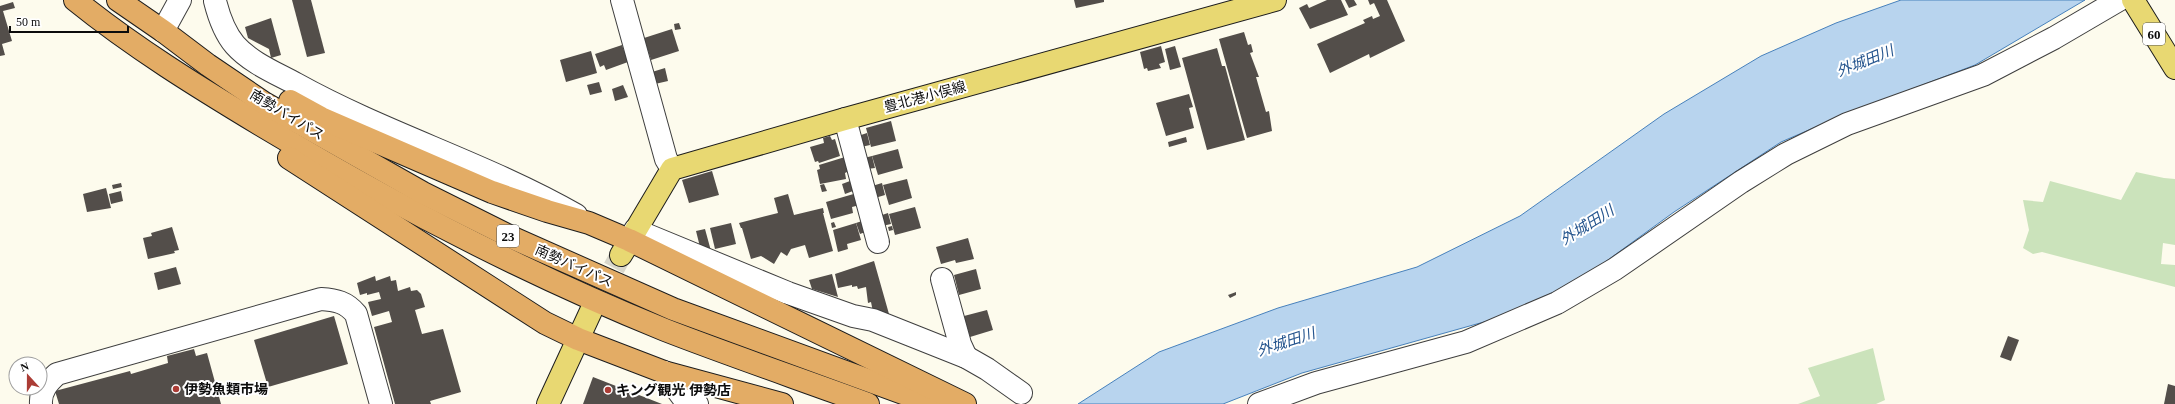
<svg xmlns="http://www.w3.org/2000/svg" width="2175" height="404" viewBox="0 0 2175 404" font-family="'Times New Roman','Noto Sans JP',serif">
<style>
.green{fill:#cbe3bb}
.water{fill:#b8d4ee;stroke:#4781bc}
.building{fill:#534e4a}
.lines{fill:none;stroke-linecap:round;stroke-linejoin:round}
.major-tunnel{stroke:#d9d7cb;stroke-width:22;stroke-dasharray:22 11;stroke-linecap:butt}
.minor-casing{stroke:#3f3f3f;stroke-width:24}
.major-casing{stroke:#1d1d1d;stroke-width:24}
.highway-casing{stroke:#1d1d1d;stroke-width:24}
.minor{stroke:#fff;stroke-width:22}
.major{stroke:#e8d872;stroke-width:22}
.highway{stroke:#e3ac65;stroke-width:22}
.poi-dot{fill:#ab3c35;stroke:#fff;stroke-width:1.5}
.labels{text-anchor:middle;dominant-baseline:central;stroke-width:4;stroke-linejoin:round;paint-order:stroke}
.shield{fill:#fff;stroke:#555;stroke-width:1}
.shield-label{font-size:13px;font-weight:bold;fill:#0c0c0c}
.street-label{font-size:14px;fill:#0c0c0c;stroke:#fff}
.poi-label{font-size:14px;font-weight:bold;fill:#0c0c0c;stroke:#fff;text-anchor:start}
.water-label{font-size:15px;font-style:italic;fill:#25558e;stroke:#fff}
</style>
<rect width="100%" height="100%" fill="#fdfbed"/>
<g class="green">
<path d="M2136 172 2164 178 2175 179V245L2163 243 2161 264 2175 265V287L2042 252 2033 254 2023 248 2029 230 2023 200 2043 202 2050 181 2121 200Z"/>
<path d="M1873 348 1885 400 1876 404H1798L1820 396 1808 368Z"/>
</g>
<path class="water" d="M1901 0H2085L1975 65 1846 114 1781 142 1674 212 1579 281 1491 320 1302 373 1223 404H1078L1159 352 1278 308 1417 267 1520 216 1664 114 1761 56 1836 23Z"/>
<g class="building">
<path d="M292 0H311L325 53 307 57Z"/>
<path d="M1074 0H1104V2L1076 8Z"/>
<path d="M1327 0H1341L1348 15 1310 29 1299 8 1307 4 1309 8Z"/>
<path d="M1345 0H1354L1357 5 1349 8Z"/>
<path d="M1368 0H1387L1405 41 1370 58 1369 54 1330 73 1317 44 1365 23 1363 20 1372 16 1373 19 1380 16 1374 3 1370 5Z"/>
<path d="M13 2 15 8 3 11 12 41 2 44 5 55 0 56V6Z"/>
<path d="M271 18 281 55 271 58 269 49 248 38 245 27Z"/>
<path d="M679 23 681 29 675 30 674 24Z"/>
<path d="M672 29 679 51 651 60 644 38Z"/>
<path d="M1244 32 1248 45 1251 44 1253 52 1250 53 1259 77H1256L1266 112 1269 111 1272 131 1247 138 1219 39Z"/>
<path d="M622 45 628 62 606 70 604 65 600 67 595 54Z"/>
<path d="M1161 46 1165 62 1159 64 1161 68 1148 71 1147 68 1144 69 1140 52Z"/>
<path d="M1175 46 1181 67 1170 70 1165 49Z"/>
<path d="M1217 48 1222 66H1225L1245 140 1207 150 1182 58Z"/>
<path d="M591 51 597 73 566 82 560 60Z"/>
<path d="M665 68 668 81 655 84 652 72Z"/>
<path d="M599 82 602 92 590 95 587 85Z"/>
<path d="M623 85 628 97 615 101 612 89Z"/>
<path d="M1189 94 1193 107 1189 108 1194 128 1166 136 1156 103Z"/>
<path d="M891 121 896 141 871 147 866 128Z"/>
<path d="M867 133 870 145 861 147 858 136Z"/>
<path d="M830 136 832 140 835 139 840 156 819 163 818 161 815 162 810 147 824 143 823 138Z"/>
<path d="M1186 137 1187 142 1169 147 1168 142Z"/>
<path d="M898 149 903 168 878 175 872 156Z"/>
<path d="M872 156 875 168 867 169 864 158Z"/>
<path d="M845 157 849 171 845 173 846 179 820 184 817 170 820 169 819 165Z"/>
<path d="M712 171 719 195 689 203 682 180Z"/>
<path d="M907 179 912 198 889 205 883 185Z"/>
<path d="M850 181 853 191 845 194 842 184Z"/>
<path d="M121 183 122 187 113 189 112 185Z"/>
<path d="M882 183 885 195 875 198 872 186Z"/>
<path d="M824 184 827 191 822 192 820 185Z"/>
<path d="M106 188 111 208 87 212 83 194Z"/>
<path d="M121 191 123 201 111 204 109 194Z"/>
<path d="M857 193 860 205 852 207 853 213 831 219 826 202Z"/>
<path d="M788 194 794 215 823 208 824 213H823L833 251 809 258 805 245 791 249 787 256 781 252 774 264 761 256 751 259 742 228H741L739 223 778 213 774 198Z"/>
<path d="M915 207 921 228 895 235 889 214Z"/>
<path d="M888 213 891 224 882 226 879 216Z"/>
<path d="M865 220 868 231 860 234 856 223Z"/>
<path d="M834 222 836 227 832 228 831 223Z"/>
<path d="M731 223 736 244 715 249 710 228Z"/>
<path d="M856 223 861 240 847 244 848 249 838 252 833 230Z"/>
<path d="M892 226 893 230 889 231 888 227Z"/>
<path d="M172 227 179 250 174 251 175 253 148 259 143 238 152 236 151 233Z"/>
<path d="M705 229 711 251 700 247 696 231Z"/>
<path d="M968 238 974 259 956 263 955 260 941 264 936 247Z"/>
<path d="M874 261 889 314 883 315 873 312 871 302 868 303 866 287 858 289 857 286 852 287V285L838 288 835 274Z"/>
<path d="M176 267 181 284 158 290 154 273Z"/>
<path d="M976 269 981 289 959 295 954 275Z"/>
<path d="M832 274 838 297 812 289 809 280Z"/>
<path d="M375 276 376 281 390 276 391 281 396 280 398 291 410 287 411 291 417 290 421 294 425 307 415 310 422 334 443 329 461 392 430 401 431 404H395L374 327 392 322 389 311 372 316 368 302 381 299 379 292 367 295V293L360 295 357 283Z"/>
<path d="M1236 292V295L1230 298 1228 295Z"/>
<path d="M987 310 993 330 970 337 964 316Z"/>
<path d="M334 316 348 364 268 387 254 340Z"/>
<path d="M2008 336 2019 340 2011 361 2000 357Z"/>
<path d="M194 349 196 356 207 353 221 404H59L55 391 130 371 131 374 168 363 167 356Z"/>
<path d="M593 377 662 404H583Z"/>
<path d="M2168 384 2175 386V404H2164Z"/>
</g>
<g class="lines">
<path class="major-tunnel" d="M598 297 621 255"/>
<g class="minor-casing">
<g id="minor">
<path d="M622 0 666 159 672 169"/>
<path d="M215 1C219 17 224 32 235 45 251 63 276 73 296 84 386 134 487 164 576 215"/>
<path d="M163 31 180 0"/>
<path d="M845 119 878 242"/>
<path d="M635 230 788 293 853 316 873 320 966 357 987 369 1021 393"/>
<path d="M942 279 960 344 966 357"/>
<path d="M664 372 684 399 697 404"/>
<path d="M41 404C40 391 48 382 57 374L321 299C336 300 346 302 356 314L381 404"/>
<path d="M1259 404 1316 383 1466 342 1557 303 1615 269 1741 182 1786 154 1847 124 1983 75 2054 38 2119 0"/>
</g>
</g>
<g class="major-casing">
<g id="major">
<path d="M2133 0 2175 68"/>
<path d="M621 255 672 169 845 119 1275 0"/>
<path d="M548 404 591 311"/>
</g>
</g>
<g class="highway-casing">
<g id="highway">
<path d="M75 0C133 47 198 87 261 125 390 203 525 273 665 330 732 356 800 379 868 404"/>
<path d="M118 0 163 31 208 65 264 103 423 193 513 238 673 309 933 404"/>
<path d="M290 101 321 118 492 192 547 211 589 223 629 240 965 404"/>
<path d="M289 158 545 323 578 339 664 372 782 404"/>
</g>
</g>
<use href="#minor" class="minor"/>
<use href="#major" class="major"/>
<use href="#highway" class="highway"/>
</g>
<g class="poi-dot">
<circle cx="176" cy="389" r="4"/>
<circle cx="608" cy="390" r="4"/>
</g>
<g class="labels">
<g class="shield">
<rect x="2143" y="23" width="22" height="22" rx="3"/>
<rect x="497" y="225" width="22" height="22" rx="3"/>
</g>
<g class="shield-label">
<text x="2154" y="34">60</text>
<text x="508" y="236">23</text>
</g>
<g class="street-label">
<text transform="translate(925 97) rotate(-15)">豊北港小俣線</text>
<text transform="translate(287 115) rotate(31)">南勢バイパス</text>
<text transform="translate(574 266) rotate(24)">南勢バイパス</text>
</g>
<g class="poi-label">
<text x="184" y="389">伊勢魚類市場</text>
<text x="616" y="390">キング観光 伊勢店</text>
</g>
<g class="water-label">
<text transform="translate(1865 61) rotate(-22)">外城田川</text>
<text transform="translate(1587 225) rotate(-32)">外城田川</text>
<text transform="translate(1286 342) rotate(-18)">外城田川</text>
</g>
</g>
<g transform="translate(28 376) rotate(339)"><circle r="19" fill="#ffffff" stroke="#9e9e9e"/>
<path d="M0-3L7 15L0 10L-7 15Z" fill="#ab3c35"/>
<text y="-6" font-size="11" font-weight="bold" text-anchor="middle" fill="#0c0c0c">N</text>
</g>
<path d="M10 26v6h118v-6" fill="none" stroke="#0c0c0c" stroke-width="2"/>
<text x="16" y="26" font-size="12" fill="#0c0c0c" stroke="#ffffff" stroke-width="3" paint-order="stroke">50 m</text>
</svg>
